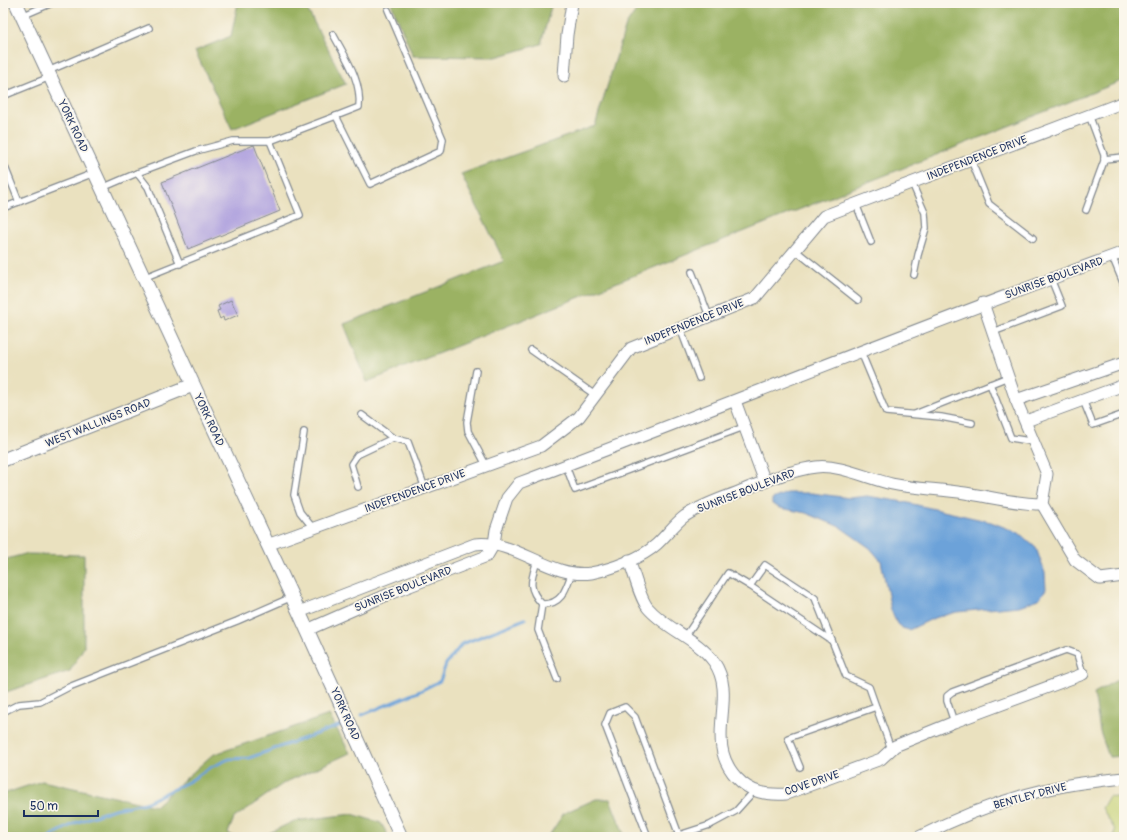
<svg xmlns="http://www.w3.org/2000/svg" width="1127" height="840" viewBox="0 0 1127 840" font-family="Pangolin,sans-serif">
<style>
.green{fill:#c4d072;stroke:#708068}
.forest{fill:#9bb264;stroke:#5b7061}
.water{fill:#6ca2d9;stroke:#44689c}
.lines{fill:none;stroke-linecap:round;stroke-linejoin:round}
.stream{stroke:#6ca2d9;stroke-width:3}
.building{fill:#aea0de}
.service-casing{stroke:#82888e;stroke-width:8}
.minor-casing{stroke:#82888e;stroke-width:13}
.tertiary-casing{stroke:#82888e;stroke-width:15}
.service{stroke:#fff;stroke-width:5.5}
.minor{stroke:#fff;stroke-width:11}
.tertiary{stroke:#fff;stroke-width:13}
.labels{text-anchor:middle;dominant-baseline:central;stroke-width:3.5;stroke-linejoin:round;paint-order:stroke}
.street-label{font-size:11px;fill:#1b2f5e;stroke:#fbf7ec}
</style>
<rect width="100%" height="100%" fill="#fbf7ec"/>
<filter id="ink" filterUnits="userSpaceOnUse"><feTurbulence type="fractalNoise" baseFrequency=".025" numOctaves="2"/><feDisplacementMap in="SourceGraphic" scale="8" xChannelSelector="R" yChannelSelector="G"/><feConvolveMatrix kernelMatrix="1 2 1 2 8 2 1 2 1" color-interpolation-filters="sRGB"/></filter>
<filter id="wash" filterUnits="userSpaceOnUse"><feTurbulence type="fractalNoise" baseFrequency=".012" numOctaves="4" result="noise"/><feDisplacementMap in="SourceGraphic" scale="16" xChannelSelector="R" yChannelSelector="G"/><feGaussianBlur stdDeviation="0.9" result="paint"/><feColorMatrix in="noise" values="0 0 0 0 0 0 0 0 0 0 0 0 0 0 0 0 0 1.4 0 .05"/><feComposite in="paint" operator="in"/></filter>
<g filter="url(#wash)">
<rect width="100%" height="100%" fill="#eae1bf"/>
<path class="green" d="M1109 796 1124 799V837H1114L1115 830 1102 808Z"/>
<g class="forest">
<path d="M238 3H304L346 84 232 129 195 51 231 36Z"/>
<path d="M391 3H552L541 44 496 57 413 56Z"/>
<path d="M641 3H1124V80L367 382 344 324 504 261 461 174 595 126 626 25Z"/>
<path d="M25 554 84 555V647L70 671 3 693V560Z"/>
<path d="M1124 676V756L1109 757 1100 732 1094 693Z"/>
<path d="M329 715 350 753 284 783 234 818 228 833 235 837H3V794L42 781 155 806 212 755Z"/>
<path d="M596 799H610L625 837H548L564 813Z"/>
<path d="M352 814 381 823 389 837H261L294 821Z"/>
</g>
<path class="water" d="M787 493H811L850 498 867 496 904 502 991 522 1019 533 1036 548 1045 573 1046 589 1039 599 1019 606 957 612 934 618 909 630 902 628 897 624 891 610 881 561 870 548 840 527 806 513 780 508 772 504V499Z"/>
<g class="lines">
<g class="stream">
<path d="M362 715 420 691 440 681 446 664 462 644 525 619"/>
<path d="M49 837 75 823 114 809 145 803 190 781 209 768 229 759 249 758 341 725"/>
</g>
</g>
<g id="blocks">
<g class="building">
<path d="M254 145 280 211 188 249 162 182Z"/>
<path d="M231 300 238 315 224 321 223 317 220 319 217 311 220 310 218 306Z"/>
</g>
</g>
</g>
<g filter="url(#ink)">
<use href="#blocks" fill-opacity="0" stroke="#82888e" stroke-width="1"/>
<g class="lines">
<g class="service-casing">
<g id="service">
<path d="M22 16 52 3"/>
<path d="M333 34C345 57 362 80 359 107L336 116"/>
<path d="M48 71 149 28"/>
<path d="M3 96 50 77"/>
<path d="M1104 159 1124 157"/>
<path d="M971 160 989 204 1033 238"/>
<path d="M3 162 19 202"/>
<path d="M137 173 196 151 233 141H270"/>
<path d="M912 183 925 213 926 228 918 255 914 275"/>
<path d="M102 188 137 173 148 187 180 264"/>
<path d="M856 204 871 242"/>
<path d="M3 208 94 173"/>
<path d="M1086 210 1104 161V155L1089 115"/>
<path d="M795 250 858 300"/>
<path d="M1112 256 1124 285"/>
<path d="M692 272 709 316"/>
<path d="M143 278 300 215 270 141 336 116 370 184 441 151 443 139 388 10"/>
<path d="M680 328 699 378"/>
<path d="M993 332 1062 306 1051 279"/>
<path d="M531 350 595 395"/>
<path d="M861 352 886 412 941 417 972 423"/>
<path d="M476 371 467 422 468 431 486 465"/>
<path d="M990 384 1011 438 1035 442"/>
<path d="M1083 400 1093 425 1124 414"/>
<path d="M915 414 1008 377"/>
<path d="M362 415 393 438 408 442 425 488"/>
<path d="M304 432 294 495 300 512 313 528"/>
<path d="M566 466 575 490 744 427"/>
<path d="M358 487 351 464 357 455 393 438"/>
<path d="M537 561C531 580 527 588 542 604 562 605 566 589 572 572"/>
<path d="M750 586 832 641"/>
<path d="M542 604 538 630 557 679"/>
<path d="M685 637 728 573 750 586 765 565 815 598 846 676 869 687 891 749"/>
<path d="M3 712 19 704 40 702 69 687 237 621 292 597"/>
<path d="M954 722 947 701V696L952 692 1066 650 1077 654 1083 674"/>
<path d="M800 767 788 738 876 707"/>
<path d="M648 837 605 725 610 713 625 707 635 717 679 835"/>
<path d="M673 837 710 825 736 811 754 791"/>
</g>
</g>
<g class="minor-casing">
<g id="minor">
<path d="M564 76 567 35 572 3"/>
<path d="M983 303 1016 400 1047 474 1042 504 1075 560 1100 579 1124 576"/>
<path d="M1016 400 1124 363"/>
<path d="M735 401 765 482"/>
<path d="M1026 421 1124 385"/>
<path d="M267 545 541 446 579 417 631 348 755 298 824 216 1124 102"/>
<path d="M629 560C634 573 640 599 648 608 667 630 697 638 714 662 739 698 702 741 737 778 751 793 766 795 786 794L881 759 895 746 954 722 1083 674"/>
<path d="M299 612 475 544C516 539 550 579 591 573 612 569 642 558 657 544 667 535 675 523 685 516 703 504 724 498 743 490 766 481 791 470 816 467 839 464 869 479 892 484 916 489 941 489 965 493 991 497 1016 504 1042 504"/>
<path d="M307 630 389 594 487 556 494 544 496 530 507 498 519 483C721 407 921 326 1124 252"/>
<path d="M919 837C966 813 1017 794 1069 785 1087 782 1106 780 1124 778"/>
</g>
</g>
<g class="tertiary-casing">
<g id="tertiary">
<path d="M16 3 299 612 401 837"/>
<path d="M3 460 193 385"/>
</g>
</g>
<use href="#service" class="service"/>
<use href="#minor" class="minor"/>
<use href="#tertiary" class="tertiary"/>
</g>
</g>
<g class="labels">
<g class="street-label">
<text transform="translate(73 126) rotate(65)">YORK ROAD</text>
<text transform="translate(977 158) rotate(-21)">INDEPENDENCE DRIVE</text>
<text transform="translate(1054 278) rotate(-20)">SUNRISE BOULEVARD</text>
<text transform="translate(694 322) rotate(-22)">INDEPENDENCE DRIVE</text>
<text transform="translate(209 420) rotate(65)">YORK ROAD</text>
<text transform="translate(98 423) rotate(-22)">WEST WALLINGS ROAD</text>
<text transform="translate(415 491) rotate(-20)">INDEPENDENCE DRIVE</text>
<text transform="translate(746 491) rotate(-21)">SUNRISE BOULEVARD</text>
<text transform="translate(403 589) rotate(-22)">SUNRISE BOULEVARD</text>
<text transform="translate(345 714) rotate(66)">YORK ROAD</text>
<text transform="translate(812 783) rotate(-19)">COVE DRIVE</text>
<text transform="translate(1030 796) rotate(-15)">BENTLEY DRIVE</text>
</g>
</g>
<rect width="1127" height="840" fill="none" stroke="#fbf7ec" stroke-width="16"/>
<path d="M24 810v6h74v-6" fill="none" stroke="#1b2f5e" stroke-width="2"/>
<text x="30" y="810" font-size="12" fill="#1b2f5e" stroke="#fbf7ec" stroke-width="3" paint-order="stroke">50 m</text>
</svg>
